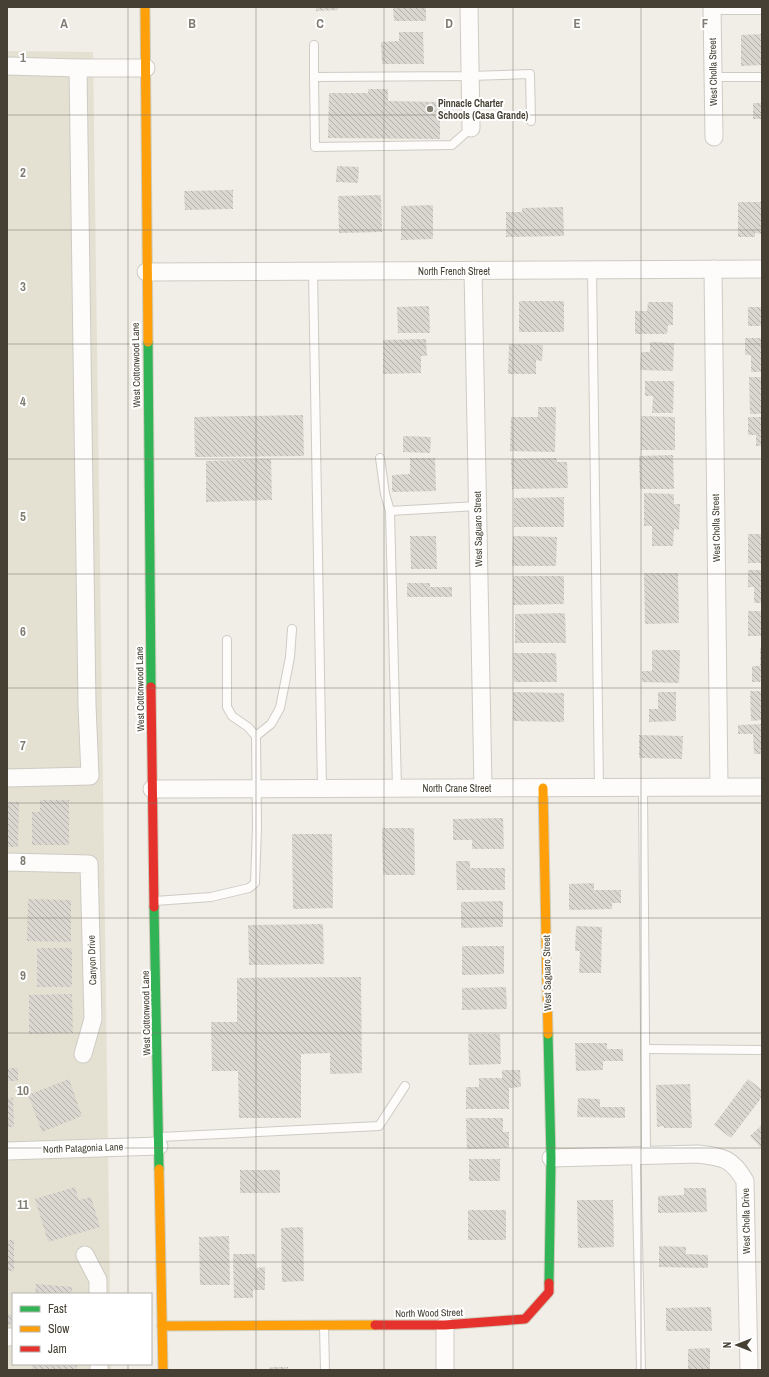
<svg xmlns="http://www.w3.org/2000/svg" width="769" height="1377" viewBox="0 0 769 1377" font-family="'Archivo Narrow',sans-serif">
<style>
.residential{fill:#e4e1d3}
.building{fill:url(#building-back-hatch)}
.lines{fill:none;stroke-linecap:round;stroke-linejoin:round}
.lane-casing{stroke:#cecbc4;stroke-width:10}
.street-casing{stroke:#cecbc4;stroke-width:19}
.fast-casing{stroke:#cfccbd;stroke-width:11}
.slow-casing{stroke:#cfccbd;stroke-width:11}
.jam-casing{stroke:#cfccbd;stroke-width:11}
.lane{stroke:#fdfcfb;stroke-width:8}
.street{stroke:#fdfcfb;stroke-width:17}
.fast{stroke:#30b455;stroke-width:9}
.slow{stroke:#ff9f0a;stroke-width:9}
.jam{stroke:#e5322d;stroke-width:9}
.grid{fill:none;stroke:#817d72;stroke-width:1;stroke-opacity:0.55}
.poi-dot{fill:#817d72;stroke:#fff;stroke-width:1.5}
.labels{text-anchor:middle;dominant-baseline:central;stroke-width:4;stroke-linejoin:round;paint-order:stroke}
.street-label{font-size:10px;fill:#454033;stroke:#fff}
.poi-label{font-size:10px;font-weight:bold;fill:#454033;stroke:#fff;text-anchor:start}
.grid-label{font-size:13px;text-anchor:middle;font-weight:bold;fill:#817d72;stroke:#fff;stroke-width:4;stroke-linejoin:round;paint-order:stroke}
</style>
<defs>
<pattern id="building-back-hatch" width="6" height="6" patternUnits="userSpaceOnUse"><rect width="6" height="6" fill="#d9d7cf"/><path d="M-1 5l2 2M0 0l6 6M5-1l2 2" fill="none" stroke="#b2b0a9"/></pattern>
</defs>
<rect width="100%" height="100%" fill="#f0eee6"/>
<path class="residential" d="M7 51 93 52 110 1294H13V1364H111V1370H7Z"/>
<g class="building">
<path d="M316 7H338V10L316 11Z"/>
<path d="M393 7H426V21H394Z"/>
<path d="M399 32H423L424 64H382L381 42 399 41Z"/>
<path d="M762 34V65L741 66V35Z"/>
<path d="M368 89H388V101L440 102V139L328 138 329 93H368Z"/>
<rect x="753" y="103" width="9" height="16"/>
<path d="M337 166 359 167 358 183 336 182Z"/>
<path d="M233 190V209L185 210 184 191Z"/>
<path d="M381 195 382 232 339 233 338 196Z"/>
<path d="M738 202H762V234L755 233V237H738Z"/>
<path d="M433 205V239L401 240V206Z"/>
<path d="M563 207 564 236 506 237V212H522V208Z"/>
<rect x="519" y="301" width="45" height="31"/>
<path d="M648 302H673V325H668L667 334H635V311H647Z"/>
<path d="M429 306 430 333H398L397 307Z"/>
<rect x="748" y="307" width="14" height="19"/>
<path d="M745 338H762V372H751V355H745Z"/>
<path d="M426 339 427 356H421V373L383 374V340Z"/>
<path d="M650 342 674 343 673 371 640 370 641 352H650Z"/>
<path d="M509 344 543 345 542 361 536 360V374H508Z"/>
<path d="M749 377H762V414H750Z"/>
<path d="M645 381H674L673 413H652L653 396H645Z"/>
<path d="M538 407H556L555 452 510 451 511 417H538Z"/>
<path d="M303 415 304 456 195 457 194 417Z"/>
<path d="M641 416 675 417V450H641Z"/>
<path d="M748 417H762V446H756V435H748Z"/>
<path d="M403 436 431 437 430 453 403 452Z"/>
<path d="M673 455 674 489H640L639 456Z"/>
<path d="M410 458H435L436 491 392 492V475L410 474Z"/>
<path d="M556 458 557 462H567L568 488 512 489 511 459Z"/>
<path d="M271 459 272 500 206 502V461Z"/>
<path d="M644 493 674 494V504H680L679 530 674 529 673 546H652V526H644Z"/>
<path d="M564 497V527H514V498Z"/>
<rect x="748" y="534" width="14" height="29"/>
<path d="M410 536H436L437 569H411Z"/>
<path d="M513 536 557 537 556 566H512Z"/>
<path d="M748 570H762V603H754V587H748Z"/>
<path d="M644 573H678L679 623 645 624Z"/>
<path d="M513 576H564V604L513 605Z"/>
<path d="M407 583H430V587H452V597H407Z"/>
<rect x="748" y="611" width="14" height="25"/>
<path d="M565 613 566 643H515V614Z"/>
<path d="M760 648H762V682H752V666H760Z"/>
<path d="M652 650H680L679 683 642 682V671H652Z"/>
<path d="M513 653H556L557 682H514Z"/>
<path d="M750 691H762V720L751 721Z"/>
<path d="M513 692 564 693V722L513 721Z"/>
<path d="M658 692H676V721L649 722V709H658Z"/>
<path d="M762 724V754H754L753 734H738V725Z"/>
<path d="M639 735 683 736 682 759 639 758Z"/>
<path d="M40 800H69V845H32V812H40Z"/>
<path d="M7 802H19L18 847H7Z"/>
<path d="M503 818 504 849H472V840H453V819Z"/>
<path d="M382 828H414L415 875H383Z"/>
<path d="M292 834H332L333 908 293 909Z"/>
<path d="M456 861H470V868H505V890H457Z"/>
<path d="M594 883V890H621V903H612V909L569 910V884Z"/>
<path d="M28 899 71 900V942L27 941Z"/>
<path d="M503 901V927L461 928V902Z"/>
<path d="M323 924 324 964 249 965 248 925Z"/>
<path d="M576 926 602 927 601 973H579L580 951H575Z"/>
<path d="M462 946H504V974L462 975Z"/>
<rect x="37" y="948" width="35" height="39"/>
<path d="M361 977 362 1073 330 1074V1053L301 1054V1118H239L238 1071H212L211 1022H237V978Z"/>
<path d="M506 987 507 1009 462 1010V988Z"/>
<path d="M72 994 73 1033 29 1034V995Z"/>
<path d="M468 1034H500L501 1064 469 1065Z"/>
<path d="M575 1043H607V1049H623V1061H603V1070L576 1071Z"/>
<rect x="7" y="1068" width="11" height="13"/>
<path d="M502 1070H520L521 1087 509 1088V1109H466V1087H479V1078H502Z"/>
<path d="M69 1079 82 1116 42 1132 28 1095Z"/>
<path d="M748 1079 762 1090V1097L731 1138 714 1125Z"/>
<path d="M690 1084 692 1128H664V1126L657 1127 656 1085Z"/>
<path d="M7 1098H13L14 1127H7Z"/>
<path d="M578 1098 600 1099V1107H625V1118L577 1117Z"/>
<path d="M466 1118H503V1132H509V1148L467 1149Z"/>
<path d="M762 1125V1149L750 1136Z"/>
<rect x="469" y="1159" width="31" height="22"/>
<rect x="240" y="1170" width="40" height="23"/>
<path d="M75 1187 79 1200 91 1197 100 1227 48 1242 35 1199Z"/>
<path d="M684 1188H706L707 1212 658 1213V1196L684 1195Z"/>
<path d="M577 1200H613L614 1247 578 1248Z"/>
<rect x="468" y="1210" width="38" height="30"/>
<path d="M303 1227 304 1281 282 1282 281 1228Z"/>
<path d="M229 1236 230 1285H200L199 1237Z"/>
<rect x="7" y="1240" width="7" height="31"/>
<path d="M659 1246 686 1247V1254L708 1255V1268L659 1267Z"/>
<path d="M233 1254H255L256 1268 265 1267V1290H253V1298H234Z"/>
<path d="M36 1284 72 1287V1294H35Z"/>
<path d="M711 1307 712 1331H666V1308Z"/>
<path d="M7 1314H13V1324L7 1325Z"/>
<path d="M710 1348V1370H688V1349Z"/>
<rect x="32" y="1364" width="45" height="6"/>
<rect x="270" y="1367" width="18" height="3"/>
</g>
<g class="lines">
<g class="lane-casing">
<g id="lane">
<path d="M712 10H762"/>
<path d="M314 45V77"/>
<path d="M713 77H762"/>
<path d="M471 128 452 145 315 147 314 77 470 76 530 74 531 121"/>
<path d="M592 270 599 788"/>
<path d="M313 271 322 789"/>
<path d="M380 458 385 494 390 511 397 788"/>
<path d="M390 511 477 506"/>
<path d="M256 736 271 724 280 708 290 657 292 629"/>
<path d="M643 787 646 1156"/>
<path d="M155 901 211 897 249 888 255 883 257 827 256 736 248 727 232 716 227 707V640"/>
<path d="M645 1049 762 1050"/>
<path d="M160 1137 379 1126 405 1086"/>
<path d="M636 1156 641 1370"/>
<path d="M324 1326 325 1370"/>
</g>
</g>
<g class="street-casing">
<g id="street">
<path d="M469 7 471 128"/>
<path d="M712 7 714 137"/>
<path d="M7 66 78 68H146"/>
<path d="M713 269 719 787"/>
<path d="M473 270 483 788"/>
<path d="M146 272 762 269"/>
<path d="M7 778 90 776 87 705 78 68"/>
<path d="M152 789 762 787"/>
<path d="M7 862 89 864 93 1019 83 1054"/>
<path d="M7 1151 159 1146"/>
<path d="M551 1158 698 1154C723 1157 732 1158 745 1181L749 1370"/>
<path d="M85 1255 98 1280V1294"/>
<path d="M445 1325V1370"/>
<path d="M7 1337H13"/>
<path d="M99 1364V1370"/>
</g>
</g>
<g class="fast-casing">
<g id="fast">
<path d="M148 342 151 687"/>
<path d="M154 907 159 1169"/>
<path d="M548 1034 551 1158 549 1283"/>
</g>
</g>
<g class="slow-casing">
<g id="slow">
<path d="M145 7 148 342"/>
<path d="M543 788 548 1034"/>
<path d="M159 1169 163 1370"/>
<path d="M162 1326 375 1325"/>
</g>
</g>
<g class="jam-casing">
<g id="jam">
<path d="M151 687 154 907"/>
<path d="M375 1325H445L525 1319 549 1292V1283"/>
</g>
</g>
<use href="#lane" class="lane"/>
<use href="#street" class="street"/>
<use href="#fast" class="fast"/>
<use href="#slow" class="slow"/>
<use href="#jam" class="jam"/>
</g>
<path class="grid" d="M128 7V1294M256 7V1370M384 7V1370M513 7V1370M641 7V1370M7 115H762M7 230H762M7 344H762M7 459H762M7 574H762M7 688H762M7 803H762M7 918H762M7 1033H762M7 1148H762M7 1262H762M128 1364V1370"/>
<circle class="poi-dot" cx="430" cy="109" r="4"/>
<g class="labels">
<g class="street-label">
<text transform="translate(713 72) rotate(-91)">West Cholla Street</text>
<text x="454" y="271">North French Street</text>
<text transform="translate(136 365) rotate(-91)">West Cottonwood Lane</text>
<text transform="translate(716 528) rotate(-91)">West Cholla Street</text>
<text transform="translate(478 529) rotate(-91)">West Saguaro Street</text>
<text transform="translate(140 689) rotate(-91)">West Cottonwood Lane</text>
<text x="457" y="788">North Crane Street</text>
<text transform="translate(92 960) rotate(-92)">Canyon Drive</text>
<text transform="translate(547 973) rotate(-91)">West Saguaro Street</text>
<text transform="translate(146 1013) rotate(-91)">West Cottonwood Lane</text>
<text transform="translate(83 1148) rotate(-2)">North Patagonia Lane</text>
<text transform="translate(746 1221) rotate(-91)">West Cholla Drive</text>
<text transform="translate(429 1313) rotate(-1)">North Wood Street</text>
</g>
<g class="poi-label">
<text x="438" y="103">Pinnacle Charter<tspan x="438" dy="12">Schools (Casa Grande)</tspan></text>
</g>
</g>
<g class="grid-label">
<text x="64" y="28">A</text>
<text x="192" y="28">B</text>
<text x="320" y="28">C</text>
<text x="449" y="28">D</text>
<text x="577" y="28">E</text>
<text x="705" y="28">F</text>
<text x="23" y="62">1</text>
<text x="23" y="177">2</text>
<text x="23" y="291">3</text>
<text x="23" y="406">4</text>
<text x="23" y="521">5</text>
<text x="23" y="636">6</text>
<text x="23" y="750">7</text>
<text x="23" y="865">8</text>
<text x="23" y="980">9</text>
<text x="23" y="1095">10</text>
<text x="23" y="1209">11</text>
</g>
<rect width="769" height="1377" fill="none" stroke="#454033" stroke-width="16"/>
<rect x="12" y="1293" width="140" height="72" fill="#ffffff" stroke="#b5b3ad"/>
<rect x="20" y="1306" width="20" height="6" fill="#30b455" stroke="#b5b3ad"/>
<text x="48" y="1313" font-size="12" fill="#454033">Fast</text>
<rect x="20" y="1326" width="20" height="6" fill="#ff9f0a" stroke="#b5b3ad"/>
<text x="48" y="1333" font-size="12" fill="#454033">Slow</text>
<rect x="20" y="1346" width="20" height="6" fill="#e5322d" stroke="#b5b3ad"/>
<text x="48" y="1353" font-size="12" fill="#454033">Jam</text>
<g transform="translate(737 1345) rotate(270)" stroke="#ffffff" stroke-width="3" paint-order="stroke">
<path d="M0-3L7 15L0 10L-7 15Z" fill="#454033"/>
<text y="-6" font-size="11" font-weight="bold" text-anchor="middle" fill="#454033">N</text>
</g>
</svg>
